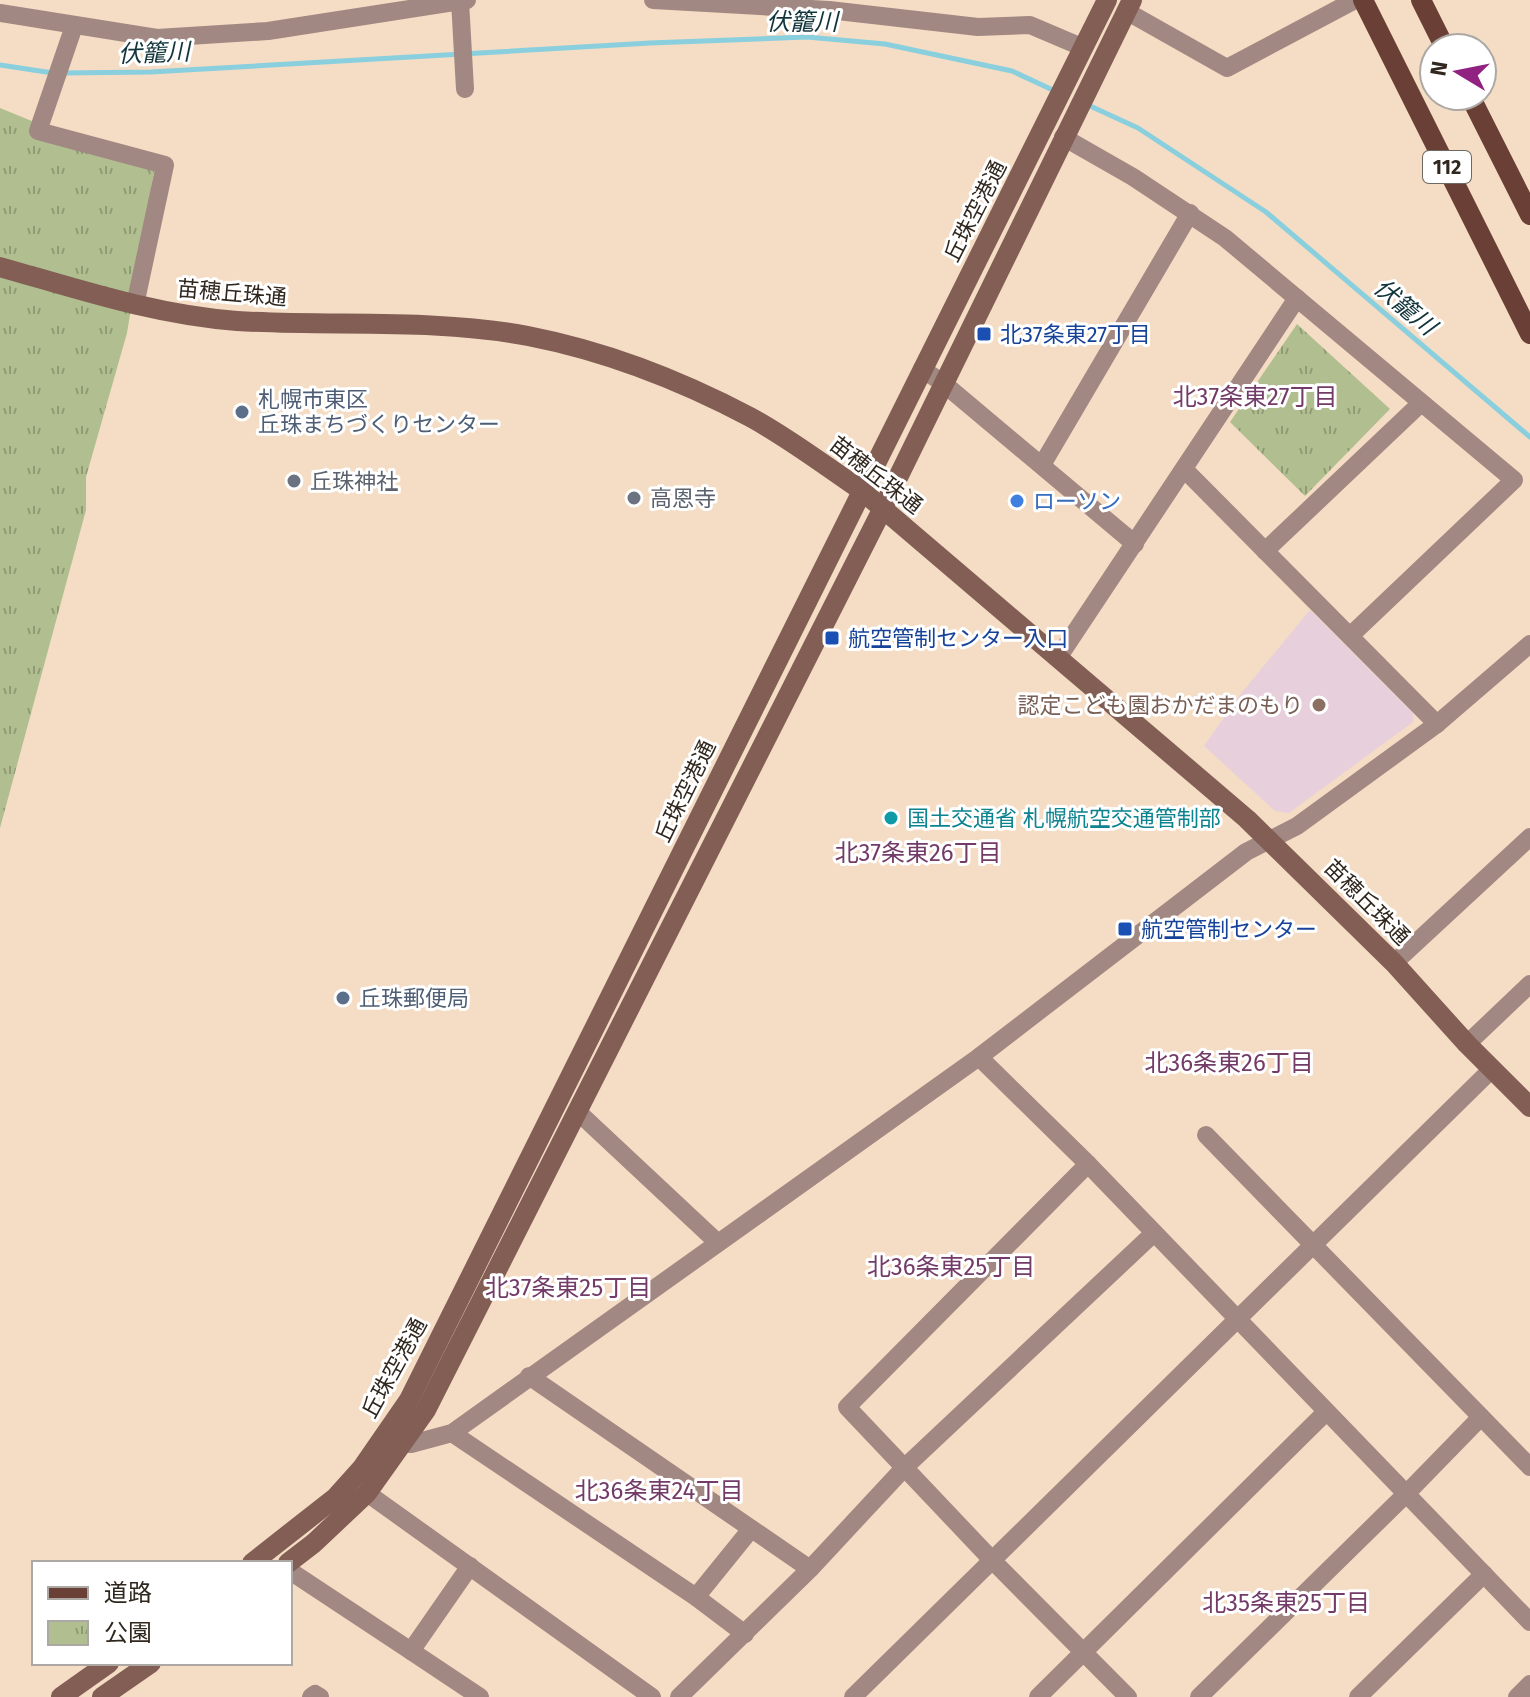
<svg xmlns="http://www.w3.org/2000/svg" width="1530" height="1697" viewBox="0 0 1530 1697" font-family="'Fira Sans','Noto Sans JP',sans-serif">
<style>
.education{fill:#e7d0dc}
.park{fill:url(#park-tufts)}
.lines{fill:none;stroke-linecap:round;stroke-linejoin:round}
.stream{stroke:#8acfde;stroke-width:5}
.minor{stroke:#a28882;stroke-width:18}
.secondary{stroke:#825e55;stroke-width:20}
.primary{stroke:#6a4036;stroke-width:20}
.transit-dot{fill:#1a4fb4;stroke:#fff;stroke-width:3}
.service-dot{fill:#5c6f8a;stroke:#fff;stroke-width:3}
.worship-dot{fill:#6b7280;stroke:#fff;stroke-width:3}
.shop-dot{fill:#3f7fe0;stroke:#fff;stroke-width:3}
.education-dot{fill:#8d6e63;stroke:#fff;stroke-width:3}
.culture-dot{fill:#0f9aa8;stroke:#fff;stroke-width:3}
.labels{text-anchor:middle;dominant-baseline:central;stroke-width:6;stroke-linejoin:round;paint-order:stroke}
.shield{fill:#fff;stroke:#6e6862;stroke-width:2}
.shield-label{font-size:20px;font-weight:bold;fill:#30271e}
.street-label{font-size:22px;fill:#30271e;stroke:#fff}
.transit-label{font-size:22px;fill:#164399;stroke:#fff;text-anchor:start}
.service-label{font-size:22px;fill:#4e5e75;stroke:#fff;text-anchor:start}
.worship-label{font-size:22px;fill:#5b616d;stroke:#fff;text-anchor:start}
.shop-label{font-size:22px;fill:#366cbe;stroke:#fff;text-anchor:start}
.education-label{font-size:22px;fill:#785e54;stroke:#fff;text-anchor:end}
.culture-label{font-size:22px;fill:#0d838f;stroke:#fff;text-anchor:start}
.water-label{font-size:24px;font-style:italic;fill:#12343b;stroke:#fff}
.neighbourhood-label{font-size:24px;fill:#733b68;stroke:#fff}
</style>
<defs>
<pattern id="park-tufts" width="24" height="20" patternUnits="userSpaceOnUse" patternTransform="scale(2)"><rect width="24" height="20" fill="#b1bf90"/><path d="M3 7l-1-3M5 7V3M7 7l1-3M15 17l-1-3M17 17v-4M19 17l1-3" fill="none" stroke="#909b75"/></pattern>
</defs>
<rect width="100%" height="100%" fill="#f4ddc4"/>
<path class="education" d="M1310 610 1413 713V722L1289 813 1275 811 1204 746 1239 696Z"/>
<g class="park">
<path d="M0 108 154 171 127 333 86 477V510L0 828Z"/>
<path d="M1297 324 1390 409 1305 496 1230 422Z"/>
</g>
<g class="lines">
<g class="stream">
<path d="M0 65 53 73"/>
<path d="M63 73 151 72 650 43 807 37 885 44 1012 71 1057 92"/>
<path d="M1088 105 1138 128 1266 212 1530 437"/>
</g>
<g class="minor">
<path d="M653 0 829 10 978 27 1030 25 1084 48"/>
<path d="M460 1 465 89"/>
<path d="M1126 11 1227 68 1355 0"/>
<path d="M0 13 157 38 268 31 467 0"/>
<path d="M74 26 38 131 165 165 135 305"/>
<path d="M1063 137 1133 177 1225 238 1514 480 1350 636"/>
<path d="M922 369 943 383 1135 544"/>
<path d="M1042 465 1190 213"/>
<path d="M1184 469 1437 724"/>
<path d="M1265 551 1420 404"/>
<path d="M1058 658 1297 298"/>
<path d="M1394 963 1530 837"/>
<path d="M1467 1044 1530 984"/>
<path d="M979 1057 1088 1164 1530 1622"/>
<path d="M578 1112 717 1242"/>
<path d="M1206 1135 1530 1467"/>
<path d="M1088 1164 847 1407 992 1560 1128 1697"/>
<path d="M529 1376 810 1569"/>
<path d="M452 1433 696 1597 745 1634"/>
<path d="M391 1443 411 1444 452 1433 979 1057 1246 852 1297 826 1437 724 1530 644"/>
<path d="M356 1489 367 1493 652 1697"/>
<path d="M290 1571 411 1651 470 1566"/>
<path d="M696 1597 751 1529"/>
<path d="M411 1651 480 1697"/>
<path d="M311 1697 315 1694 320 1697"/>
<path d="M679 1697 810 1569 905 1467 1154 1233"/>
<path d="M853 1697 1492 1069"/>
<path d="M1038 1697 1326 1412"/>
<path d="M1199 1697 1406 1494 1481 1417"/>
<path d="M1358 1697 1484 1574"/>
<path d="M1517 1697 1530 1684"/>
</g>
<g class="secondary">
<path d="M0 267C78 289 155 315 237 321 334 327 431 318 528 336 605 351 680 380 750 417 789 438 824 465 861 490L1247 819 1394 963 1467 1044 1530 1107"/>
<path d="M252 1563 336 1497 362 1468 409 1400 1107 0"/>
<path d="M288 1563 314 1543 367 1493 426 1410 883 508 1132 0"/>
<path d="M61 1697 109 1663"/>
<path d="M102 1697 151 1663"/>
</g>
<g class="primary">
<path d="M1363 0 1530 334"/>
<path d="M1421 0 1445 48"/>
<path d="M1470 96 1530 215"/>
</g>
</g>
<g class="transit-dot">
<rect x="976" y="326" width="16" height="16" rx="4"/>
<rect x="824" y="630" width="16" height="16" rx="4"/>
<rect x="1117" y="921" width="16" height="16" rx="4"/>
</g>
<g class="service-dot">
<circle cx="242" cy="412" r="8"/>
<circle cx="343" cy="998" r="8"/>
</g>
<g class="worship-dot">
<circle cx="294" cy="481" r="8"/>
<circle cx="634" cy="498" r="8"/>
</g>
<circle class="shop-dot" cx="1017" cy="501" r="8"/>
<circle class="education-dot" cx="1319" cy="705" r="8"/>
<circle class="culture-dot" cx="891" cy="818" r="8"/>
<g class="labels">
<rect class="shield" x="1423" y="151" width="48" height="32" rx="6"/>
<g class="shield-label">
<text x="1447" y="167">112</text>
</g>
<g class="street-label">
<text transform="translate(975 211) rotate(-63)">丘珠空港通</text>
<text transform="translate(232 293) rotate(5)">苗穂丘珠通</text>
<text transform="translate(876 475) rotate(38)">苗穂丘珠通</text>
<text transform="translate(685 791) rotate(-64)">丘珠空港通</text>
<text transform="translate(1367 902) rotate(45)">苗穂丘珠通</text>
<text transform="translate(394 1368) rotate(-61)">丘珠空港通</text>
</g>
<g class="transit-label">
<text x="1000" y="334">北37条東27丁目</text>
<text x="848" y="638">航空管制センター入口</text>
<text x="1141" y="929">航空管制センター</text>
</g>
<g class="service-label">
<text x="258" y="399">札幌市東区<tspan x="258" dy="25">丘珠まちづくりセンター</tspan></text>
<text x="359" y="998">丘珠郵便局</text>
</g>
<g class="worship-label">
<text x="310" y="481">丘珠神社</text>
<text x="650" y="498">高恩寺</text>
</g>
<g class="shop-label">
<text x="1033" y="501">ローソン</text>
</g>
<g class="education-label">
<text x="1303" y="705">認定こども園おかだまのもり</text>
</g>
<g class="culture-label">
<text x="907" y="818">国土交通省 札幌航空交通管制部</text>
</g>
<g class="water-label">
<text x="802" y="22">伏籠川</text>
<text transform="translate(154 53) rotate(-2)">伏籠川</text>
<text transform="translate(1405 307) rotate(40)">伏籠川</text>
</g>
<g class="neighbourhood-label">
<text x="1255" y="397">北37条東27丁目</text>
<text x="918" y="853">北37条東26丁目</text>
<text x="1229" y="1063">北36条東26丁目</text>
<text x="951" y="1267">北36条東25丁目</text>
<text x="568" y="1288">北37条東25丁目</text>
<text x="659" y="1491">北36条東24丁目</text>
<text x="1286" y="1603">北35条東25丁目</text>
</g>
</g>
<rect x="32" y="1561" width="260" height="104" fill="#ffffff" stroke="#aca9a5" stroke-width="2"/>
<rect x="48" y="1587" width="40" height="12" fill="#6a4036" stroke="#aca9a5" stroke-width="2"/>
<text x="104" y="1601" font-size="24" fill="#30271e">道路</text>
<rect x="48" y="1621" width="40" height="24" fill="url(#park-tufts)" stroke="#aca9a5" stroke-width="2"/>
<text x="104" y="1641" font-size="24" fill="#30271e">公園</text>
<g transform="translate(1458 72) rotate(280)"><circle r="38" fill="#ffffff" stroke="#aca9a5" stroke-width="2"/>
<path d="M0-6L14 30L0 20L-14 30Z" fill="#922282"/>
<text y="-12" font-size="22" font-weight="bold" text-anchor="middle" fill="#30271e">N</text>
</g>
</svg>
